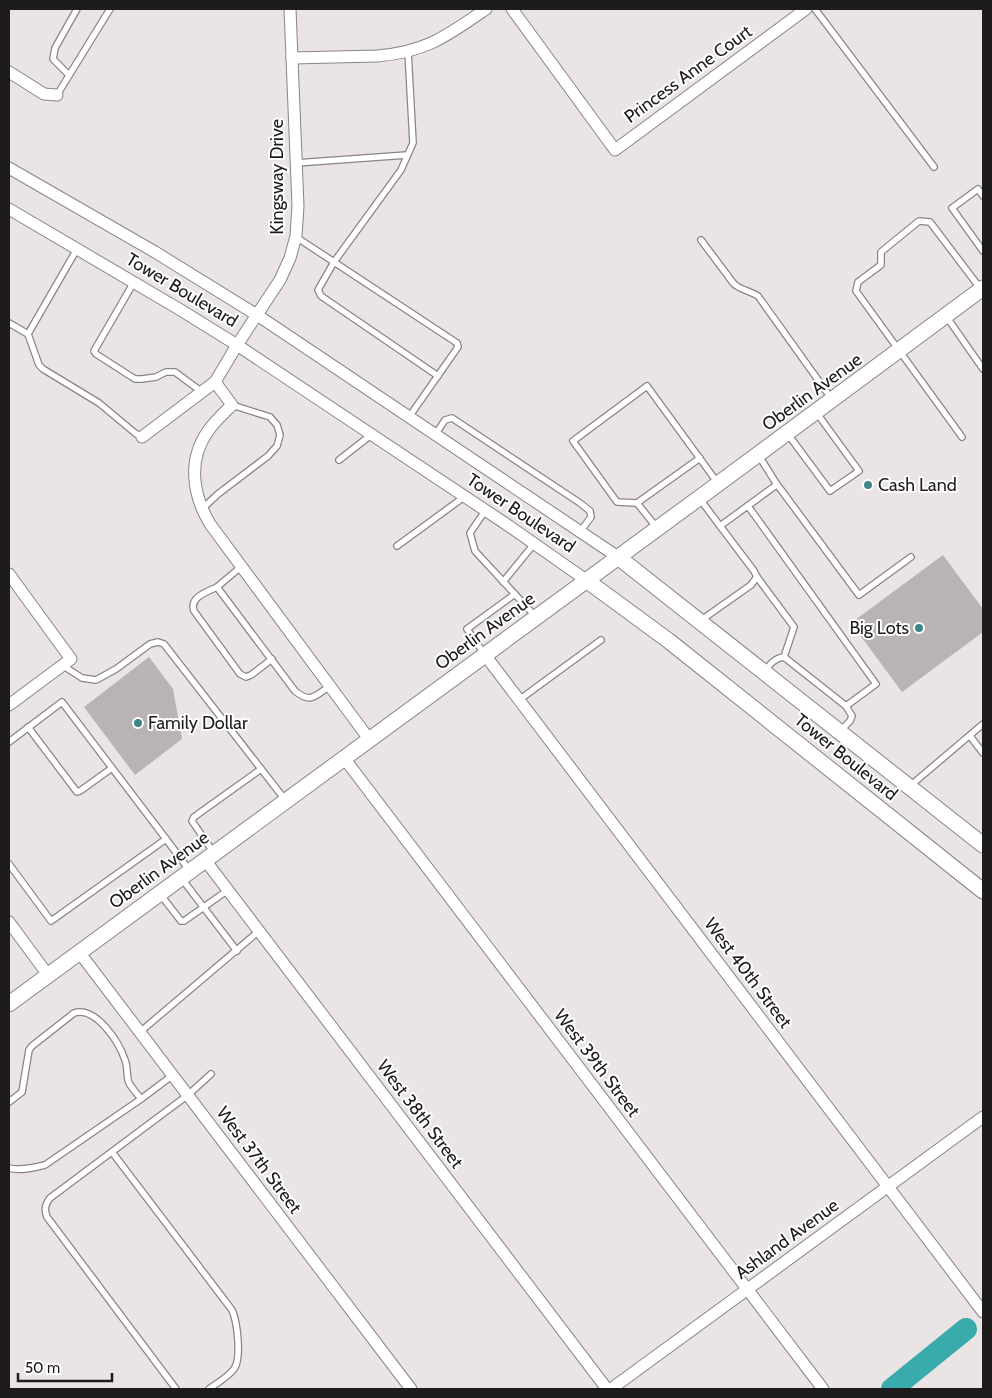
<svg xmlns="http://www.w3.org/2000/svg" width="992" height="1398" viewBox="0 0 992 1398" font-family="Cabin,sans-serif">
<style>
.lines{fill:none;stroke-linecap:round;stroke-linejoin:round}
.river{stroke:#39abad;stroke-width:22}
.building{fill:#b9b4b3}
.service-casing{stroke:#8a8584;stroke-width:8}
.minor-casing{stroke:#8a8584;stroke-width:13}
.tertiary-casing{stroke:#8a8584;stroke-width:17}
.service{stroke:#fff;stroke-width:5.5}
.minor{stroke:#fff;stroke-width:11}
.tertiary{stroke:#fff;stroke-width:15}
.poi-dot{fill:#3e8688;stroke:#fff;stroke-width:2}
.labels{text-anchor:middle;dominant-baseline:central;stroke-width:4;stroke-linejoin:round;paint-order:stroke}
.street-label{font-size:18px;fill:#1d1b1b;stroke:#fff}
.poi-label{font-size:18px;fill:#1d1b1b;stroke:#fff;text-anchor:start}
</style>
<rect width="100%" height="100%" fill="#eae4e4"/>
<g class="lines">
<path class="river" d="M892 1389 966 1329"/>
</g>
<g class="building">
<path d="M943 555 983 609V632L902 692 851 623Z"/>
<path d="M149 657 173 689 182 739 135 775 84 707Z"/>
</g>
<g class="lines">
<g class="service-casing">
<g id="service">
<path d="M815 9 934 167"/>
<path d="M408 51 413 143 401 170 334 262 318 290 321 296 438 376"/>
<path d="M69 75 53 59 55 48 77 9"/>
<path d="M57 95 110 9"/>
<path d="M296 163 407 155"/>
<path d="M983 196 978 189 952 208 983 251"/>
<path d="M296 237 457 343 458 347 409 417"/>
<path d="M701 240 734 284C741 290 750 291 758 296L831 398"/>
<path d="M77 249 28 334 39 365 43 369 99 403 135 433 142 437"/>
<path d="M134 282 94 351 96 354 135 379H142L156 377 166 372H175L202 392"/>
<path d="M946 316 983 369"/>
<path d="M9 323 28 334"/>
<path d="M787 433 830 491 859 471 816 412"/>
<path d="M435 435 445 420 452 418 580 503 590 511 591 517 580 532"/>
<path d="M962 437 856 291 858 282 881 265V252L919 221 930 222 980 288"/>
<path d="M700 458 637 503 617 502 573 441 647 386 717 482"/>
<path d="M339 460 371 435"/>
<path d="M776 483 859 595 911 557"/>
<path d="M699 498 754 571 757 577 751 585 700 621"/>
<path d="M637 503 657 528"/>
<path d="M748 506 876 684 846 706"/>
<path d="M202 509 218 494 268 456 277 446 280 435 277 425 270 417 232 405"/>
<path d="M485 511 470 533 475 551 536 617"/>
<path d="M720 526 775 486 776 483 759 456"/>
<path d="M397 546 464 497"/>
<path d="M242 566 217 587 295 691C311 704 315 696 330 686"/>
<path d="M757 577 794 627 784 657"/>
<path d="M503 582 534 544"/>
<path d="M217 587C207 592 189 597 194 611L240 674 246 677 251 675 272 659"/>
<path d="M485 655 467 629 515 594"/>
<path d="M62 665 82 678 96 680 116 669 150 644 158 642 164 644 286 801"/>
<path d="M765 671C770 664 775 658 784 657L846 706 852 716 850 721 840 731"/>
<path d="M519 700 601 640"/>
<path d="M28 727 77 792 80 791 112 768"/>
<path d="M970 736 983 753"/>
<path d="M9 742 62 702 166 839"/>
<path d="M910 786 983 724"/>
<path d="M214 853 192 821 194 817 261 769"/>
<path d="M9 864 51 921 166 839 190 871"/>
<path d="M182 879 237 951"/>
<path d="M160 894 181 921H184L228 890"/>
<path d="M140 1032 259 931"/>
<path d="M9 1102 22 1092 29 1050 32 1046 74 1013C96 1006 119 1042 125 1060 128 1067 126 1075 129 1083 132 1088 137 1094 141 1099L173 1075"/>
<path d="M112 1152 232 1310C237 1321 242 1358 234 1369 228 1377 217 1383 209 1389"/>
<path d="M9 1168C20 1171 33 1168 45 1165L141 1099"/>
<path d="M176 1389 47 1217C44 1209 45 1205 50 1198L188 1095 211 1074"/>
</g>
</g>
<g class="minor-casing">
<g id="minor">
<path d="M512 9 615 150 806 9"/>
<path d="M292 58 377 56C426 52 447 36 486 9"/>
<path d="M9 72 44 94 57 95"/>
<path d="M9 168 155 252 257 315 618 557"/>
<path d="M9 209 179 309 237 345 509 526 586 580"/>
<path d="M215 382 232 405C224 413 215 421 208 431 187 461 193 495 210 524L369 739"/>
<path d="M142 437 215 382 237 345 280 280 290 258 296 236 298 206 290 9"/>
<path d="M9 574 71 659 9 705"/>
<path d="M485 655 983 1312"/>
<path d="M344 758 823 1389"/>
<path d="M205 860 607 1389"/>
<path d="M9 922 48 975"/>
<path d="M79 952 411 1389"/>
<path d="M611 1389 983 1117"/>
</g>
</g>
<g class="tertiary-casing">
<g id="tertiary">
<path d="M618 557 983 845"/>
<path d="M586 580 669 641 983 891"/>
<path d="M9 1004 699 498 983 288"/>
</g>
</g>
<use href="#service" class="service"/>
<use href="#minor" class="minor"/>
<use href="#tertiary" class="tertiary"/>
</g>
<g class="poi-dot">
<circle cx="868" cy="485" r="5"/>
<circle cx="919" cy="628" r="5"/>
<circle cx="138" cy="723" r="5"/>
</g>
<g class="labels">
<g class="street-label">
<text transform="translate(688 74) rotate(-36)">Princess Anne Court</text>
<text transform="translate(277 177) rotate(-90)">Kingsway Drive</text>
<text transform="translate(182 290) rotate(31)">Tower Boulevard</text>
<text transform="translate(812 392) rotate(-36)">Oberlin Avenue</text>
<text transform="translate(521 513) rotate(34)">Tower Boulevard</text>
<text transform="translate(485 631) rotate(-36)">Oberlin Avenue</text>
<text transform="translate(846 757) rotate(39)">Tower Boulevard</text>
<text transform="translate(159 870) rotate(-36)">Oberlin Avenue</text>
<text transform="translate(748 973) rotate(53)">West 40th Street</text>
<text transform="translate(597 1063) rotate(53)">West 39th Street</text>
<text transform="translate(420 1114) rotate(53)">West 38th Street</text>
<text transform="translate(259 1160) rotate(53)">West 37th Street</text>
<text transform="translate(787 1239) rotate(-36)">Ashland Avenue</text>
</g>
<g class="poi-label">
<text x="878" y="485">Cash Land</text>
<text x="909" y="628" text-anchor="end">Big Lots</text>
<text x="148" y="723">Family Dollar</text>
</g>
</g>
<rect width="992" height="1398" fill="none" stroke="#1d1b1b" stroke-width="20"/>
<path d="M18 1373v8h94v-8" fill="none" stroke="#1d1b1b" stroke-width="2.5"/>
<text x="25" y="1373" font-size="15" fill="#1d1b1b" stroke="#ffffff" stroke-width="4" paint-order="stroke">50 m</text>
</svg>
